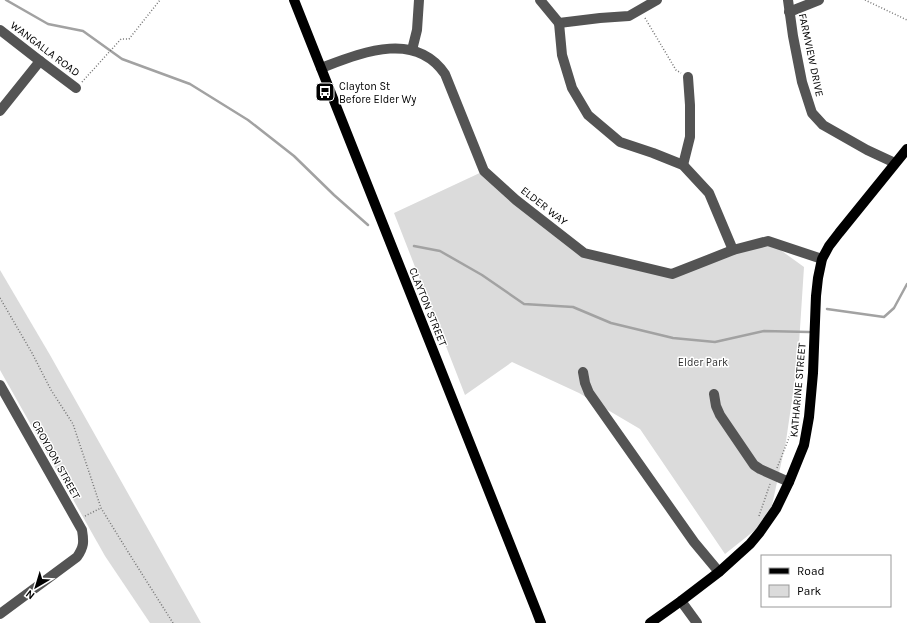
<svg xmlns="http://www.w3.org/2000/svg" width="907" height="623" viewBox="0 0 907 623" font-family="Karla,sans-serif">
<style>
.green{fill:#dbdbdb}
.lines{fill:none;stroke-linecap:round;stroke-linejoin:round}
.stream{stroke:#a2a2a2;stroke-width:2.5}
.path{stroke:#767676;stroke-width:1.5;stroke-dasharray:1 2;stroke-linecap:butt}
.minor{stroke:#545454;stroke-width:10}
.major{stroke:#000;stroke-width:10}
.labels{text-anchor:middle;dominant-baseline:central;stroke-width:3;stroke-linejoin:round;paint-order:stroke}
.street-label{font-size:11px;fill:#000;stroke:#fff}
.poi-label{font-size:11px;fill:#000;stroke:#fff;text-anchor:start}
.park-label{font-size:11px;fill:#323232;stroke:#fff}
</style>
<rect width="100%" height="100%" fill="#fff"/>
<g class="green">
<path d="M484 171 584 253 672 274 768 241 804 267 798 359 786 441 769 519 725 554 640 429 579 393 512 362 465 395 394 213Z"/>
<path d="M0 270 50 355 201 623H150L105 556 0 370Z"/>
</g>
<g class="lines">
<g class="stream">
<path d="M6 0 48 24 83 31 122 59 190 84 248 120 294 156 334 195 368 225"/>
<path d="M414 246 440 251 482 275 524 304 573 307 611 323 673 338 715 342 764 331 809 332"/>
<path d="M827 309 884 317 894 308 907 284"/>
</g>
<g class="path">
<path d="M865 0 907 20"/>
<path d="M645 18 676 70 681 73"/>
<path d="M82 82 121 39H129L160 0"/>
<path d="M0 298 32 353 51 390 73 424 101 508 130 555 173 623"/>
<path d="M777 468 800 410"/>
<path d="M85 516 101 508"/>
<path d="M759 516 770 484"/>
</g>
<g class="minor">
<path d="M540 0 559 23 600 18 629 16 657 0"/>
<path d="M788 0 793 36 802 82 812 113 823 125 867 150 895 163"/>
<path d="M789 12 819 0"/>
<path d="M559 23 562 55 572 88 588 115 620 142 653 153 683 165 709 193 733 250"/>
<path d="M0 30 40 61 76 88"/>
<path d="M412 50 417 30 419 0"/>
<path d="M321 68C361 53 415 30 445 74L484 171 516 200 584 253 672 274 733 250 768 241 822 259"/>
<path d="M0 111 40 61"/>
<path d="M683 165 690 137V105L688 77"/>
<path d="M583 372 585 383 589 393 694 542 719 572"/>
<path d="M0 385 82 530C84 542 84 547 77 557L0 614"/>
<path d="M714 394 716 406 720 415 754 465 760 469 789 482"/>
<path d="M681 601 697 623"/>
</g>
<g class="major">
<path d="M294 0 536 610 541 623"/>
<path d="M650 623 681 601 719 572 750 544 760 532 776 509 789 482 804 445 809 417 813 373 816 296 818 278 822 259 829 246 839 233 907 149"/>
</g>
</g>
<defs>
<g id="bus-square" transform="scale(1)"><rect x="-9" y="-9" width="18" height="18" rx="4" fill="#000" stroke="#fff"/><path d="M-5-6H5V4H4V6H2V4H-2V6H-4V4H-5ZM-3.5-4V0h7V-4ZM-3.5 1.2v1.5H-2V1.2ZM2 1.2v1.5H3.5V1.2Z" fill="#fff"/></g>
</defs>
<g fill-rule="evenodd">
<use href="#bus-square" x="325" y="92"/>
</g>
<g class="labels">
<g class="street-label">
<text transform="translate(45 49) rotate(37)">WANGALLA ROAD</text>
<text transform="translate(811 55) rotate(78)">FARMVIEW DRIVE</text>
<text transform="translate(544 206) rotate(38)">ELDER WAY</text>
<text transform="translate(428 307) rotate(68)">CLAYTON STREET</text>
<text transform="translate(798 390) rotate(-85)">KATHARINE STREET</text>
<text transform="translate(56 460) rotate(61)">CROYDON STREET</text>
</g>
<g class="poi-label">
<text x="339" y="86">Clayton St<tspan x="339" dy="13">Before Elder Wy</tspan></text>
</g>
<g class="park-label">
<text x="703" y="362">Elder Park</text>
</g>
</g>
<rect x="761" y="555" width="130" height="52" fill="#ffffff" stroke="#999999"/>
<rect x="769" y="568" width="20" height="6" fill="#000000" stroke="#999999"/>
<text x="797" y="575" font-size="12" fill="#000000">Road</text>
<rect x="769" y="585" width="20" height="12" fill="#dbdbdb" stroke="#999999"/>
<text x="797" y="595" font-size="12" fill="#000000">Park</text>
<g transform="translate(36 587) rotate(218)" stroke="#ffffff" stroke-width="3" paint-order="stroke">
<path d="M0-3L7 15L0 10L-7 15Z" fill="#000000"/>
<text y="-6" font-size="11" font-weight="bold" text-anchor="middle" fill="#000000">N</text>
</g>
</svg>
